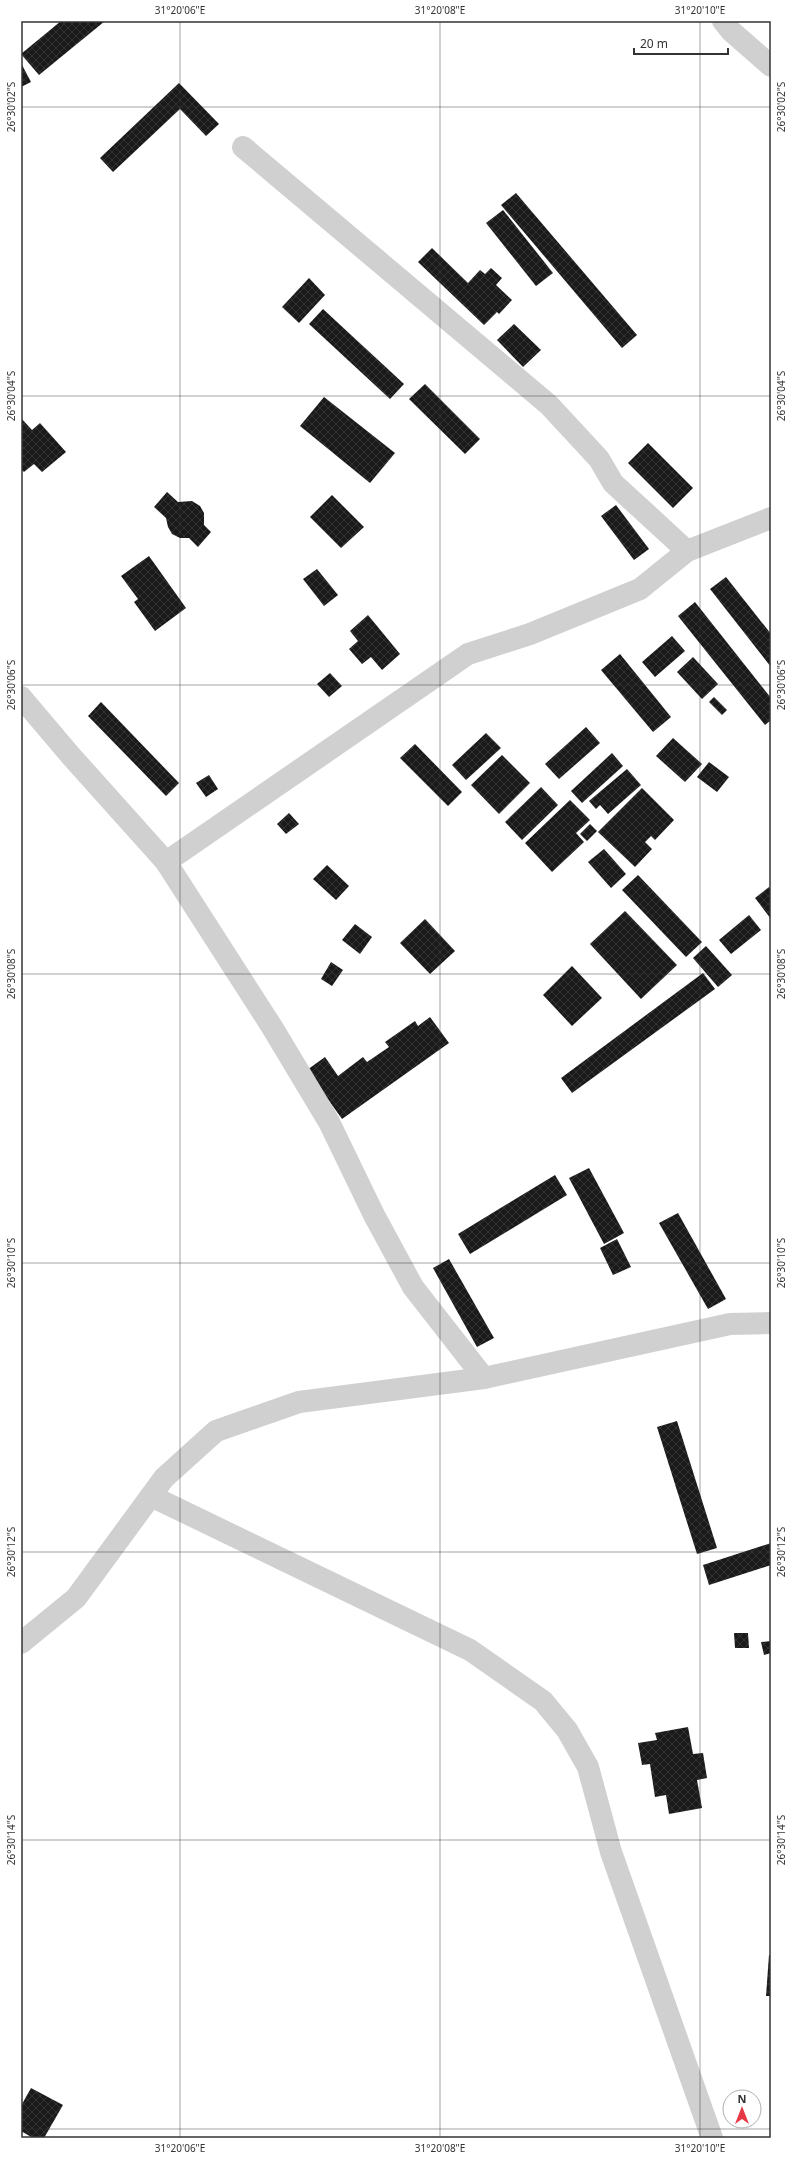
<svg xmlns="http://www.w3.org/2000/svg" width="792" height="2159" viewBox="0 0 792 2159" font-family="'Noto Sans',sans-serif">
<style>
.building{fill:url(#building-cross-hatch)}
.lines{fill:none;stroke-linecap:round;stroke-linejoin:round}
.minor{stroke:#d0d0d0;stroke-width:22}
.ticks{fill:none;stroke:#333;stroke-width:1;stroke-opacity:0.45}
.neatline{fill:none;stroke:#333;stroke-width:1.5}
.ticks-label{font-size:10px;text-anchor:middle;fill:#333}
</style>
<defs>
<pattern id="building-cross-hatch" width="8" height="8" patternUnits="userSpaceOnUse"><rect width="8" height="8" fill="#1a1a1a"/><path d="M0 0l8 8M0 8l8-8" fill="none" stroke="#333"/></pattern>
</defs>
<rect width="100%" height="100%" fill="#fff"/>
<g class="building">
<path d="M61 21H105L39 75 21 54Z"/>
<path d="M21 63 31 82 21 87Z"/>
<path d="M179 83 219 124 206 136 180 109 113 172 100 158Z"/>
<path d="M516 193 637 335 622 348 501 205Z"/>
<path d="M503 210 553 273 536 286 486 223Z"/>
<path d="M432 248 468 283 480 270 485 274 491 268 502 278 496 285 512 300 499 314 497 312 484 325 418 262Z"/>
<path d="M309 278 325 295 299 323 282 307Z"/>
<path d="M323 309 404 384 390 399 309 324Z"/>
<path d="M514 324 541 350 523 367 497 340Z"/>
<path d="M425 384 480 439 465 454 409 399Z"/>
<path d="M324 397 395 453 370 483 300 426Z"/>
<path d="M21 418 32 430 40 423 66 452 42 472 34 464 24 472 21 469Z"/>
<path d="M648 443 693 488 673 508 628 463Z"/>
<path d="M167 492 178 502 192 501 200 506 204 513V525L211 532 198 547 189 538H180L172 534 168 527 166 518 154 507Z"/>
<path d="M332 495 364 527 341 548 310 517Z"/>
<path d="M616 505 649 549 634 560 601 516Z"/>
<path d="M149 556 186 608 155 631 134 602 138 599 121 576Z"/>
<path d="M317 569 338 595 324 606 303 579Z"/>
<path d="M726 577 771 634V667L710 589Z"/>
<path d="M695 602 771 698V720L765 725 678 616Z"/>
<path d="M368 615 400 654 382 670 371 657 362 664 349 649 358 641 350 631Z"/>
<path d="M672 636 685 651 655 677 642 662Z"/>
<path d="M620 654 671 717 653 732 601 670Z"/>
<path d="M693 657 718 684 702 699 677 672Z"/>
<path d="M330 673 342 686 329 697 317 684Z"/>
<path d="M714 697 727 710 722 715 709 702Z"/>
<path d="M101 702 179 783 166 796 88 716Z"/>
<path d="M586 727 600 743 559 779 545 764Z"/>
<path d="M486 733 501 748 466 780 452 765Z"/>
<path d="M673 738 702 764 685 782 656 756Z"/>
<path d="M415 744 462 792 448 806 400 758Z"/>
<path d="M612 753 623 766 582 803 571 791Z"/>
<path d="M502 755 530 783 499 814 471 785Z"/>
<path d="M709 762 729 777 717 792 697 777Z"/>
<path d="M627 769 641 785 608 814 600 805 596 809 589 801Z"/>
<path d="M209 775 218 789 206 797 196 783Z"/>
<path d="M541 787 558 805 522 840 505 822Z"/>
<path d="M642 788 674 820 655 840 651 836 645 842 652 849 635 867 598 832Z"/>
<path d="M570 800 590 820 576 833 584 842 552 872 525 843Z"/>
<path d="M289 813 299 824 286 834 277 824Z"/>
<path d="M590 824 597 831 587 841 580 834Z"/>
<path d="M604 849 626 874 611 888 588 862Z"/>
<path d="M327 865 349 886 336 900 313 879Z"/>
<path d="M638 875 702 942 686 957 622 890Z"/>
<path d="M769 887 771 890V919L755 898Z"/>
<path d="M625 911 677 965 641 999 590 944Z"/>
<path d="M749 915 761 930 731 954 719 940Z"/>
<path d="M425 919 455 951 430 974 400 943Z"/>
<path d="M355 924 372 937 360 954 342 940Z"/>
<path d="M706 946 732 975 718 987 693 958Z"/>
<path d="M331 962 343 970 332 986 321 979Z"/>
<path d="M572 966 602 998 572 1026 543 995Z"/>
<path d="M703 973 715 989 572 1093 561 1078Z"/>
<path d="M430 1017 449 1043 342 1119 307 1070 325 1057 338 1076 363 1057 367 1062 389 1047 385 1042 415 1021 418 1026Z"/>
<path d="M589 1168 624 1233 604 1244 569 1178Z"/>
<path d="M555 1175 567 1195 470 1254 458 1234Z"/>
<path d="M678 1213 726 1299 708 1309 659 1223Z"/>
<path d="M617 1239 631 1267 613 1275 600 1248Z"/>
<path d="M449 1259 494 1338 477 1347 433 1268Z"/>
<path d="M677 1421 717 1548 697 1554 657 1427Z"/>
<path d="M771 1543V1565L709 1585 703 1565Z"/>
<path d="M734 1633H748L749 1648H735Z"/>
<path d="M771 1641V1653L764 1655 761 1642Z"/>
<path d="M688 1727 693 1754 703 1753 707 1778 697 1780 702 1808 669 1814 666 1795 655 1797 650 1764 642 1765 638 1743 657 1740 655 1733Z"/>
<path d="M769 1955 771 1956V1996H766Z"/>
<path d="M31 2088 63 2105 44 2138H33L21 2131V2106Z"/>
</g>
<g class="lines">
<g class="minor">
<path d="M723 21 731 31 771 66"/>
<path d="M243 147 549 405 599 459 613 483 687 551"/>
<path d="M21 697 71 756 166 862 272 1027 329 1122 374 1215 413 1287 484 1378"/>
<path d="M166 862 468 654 530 634 640 589 687 551 771 518"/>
<path d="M151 1496 470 1650 543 1701 567 1730 588 1767 611 1852 712 2138"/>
<path d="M21 1643 76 1598 164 1478 216 1431 299 1402 484 1378 730 1324 771 1323"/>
</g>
</g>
<path class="ticks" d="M180 21V2138M440 21V2138M700 21V2138M21 107H771M21 396H771M21 685H771M21 974H771M21 1263H771M21 1552H771M21 1840H771M21 2129H771"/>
<rect width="792" height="2159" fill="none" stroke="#ffffff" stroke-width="44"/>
<g transform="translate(742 2109)"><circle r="19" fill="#ffffff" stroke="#adadad"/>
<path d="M0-3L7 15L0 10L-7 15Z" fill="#e63946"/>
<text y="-6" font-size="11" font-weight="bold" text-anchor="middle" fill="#333333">N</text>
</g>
<path d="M634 48v6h94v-6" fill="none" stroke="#333333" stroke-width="2"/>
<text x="640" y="48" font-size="12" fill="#333333" stroke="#ffffff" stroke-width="3" paint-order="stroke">20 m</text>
<rect x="22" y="22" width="748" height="2115" class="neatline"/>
<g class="ticks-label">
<text x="180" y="14">31°20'06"E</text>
<text x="440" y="14">31°20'08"E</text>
<text x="700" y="14">31°20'10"E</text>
<text transform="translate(11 107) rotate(-90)" y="4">26°30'02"S</text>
<text transform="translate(781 107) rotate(-90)" y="4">26°30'02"S</text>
<text transform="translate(11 396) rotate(-90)" y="4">26°30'04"S</text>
<text transform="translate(781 396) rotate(-90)" y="4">26°30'04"S</text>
<text transform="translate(11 685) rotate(-90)" y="4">26°30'06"S</text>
<text transform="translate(781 685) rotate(-90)" y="4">26°30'06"S</text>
<text transform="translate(11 974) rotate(-90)" y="4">26°30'08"S</text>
<text transform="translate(781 974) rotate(-90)" y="4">26°30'08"S</text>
<text transform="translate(11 1263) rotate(-90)" y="4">26°30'10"S</text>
<text transform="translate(781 1263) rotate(-90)" y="4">26°30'10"S</text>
<text transform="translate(11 1552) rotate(-90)" y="4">26°30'12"S</text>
<text transform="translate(781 1552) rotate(-90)" y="4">26°30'12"S</text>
<text transform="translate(11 1840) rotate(-90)" y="4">26°30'14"S</text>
<text transform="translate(781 1840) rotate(-90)" y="4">26°30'14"S</text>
<text x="180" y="2152">31°20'06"E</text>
<text x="440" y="2152">31°20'08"E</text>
<text x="700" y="2152">31°20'10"E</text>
</g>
</svg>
